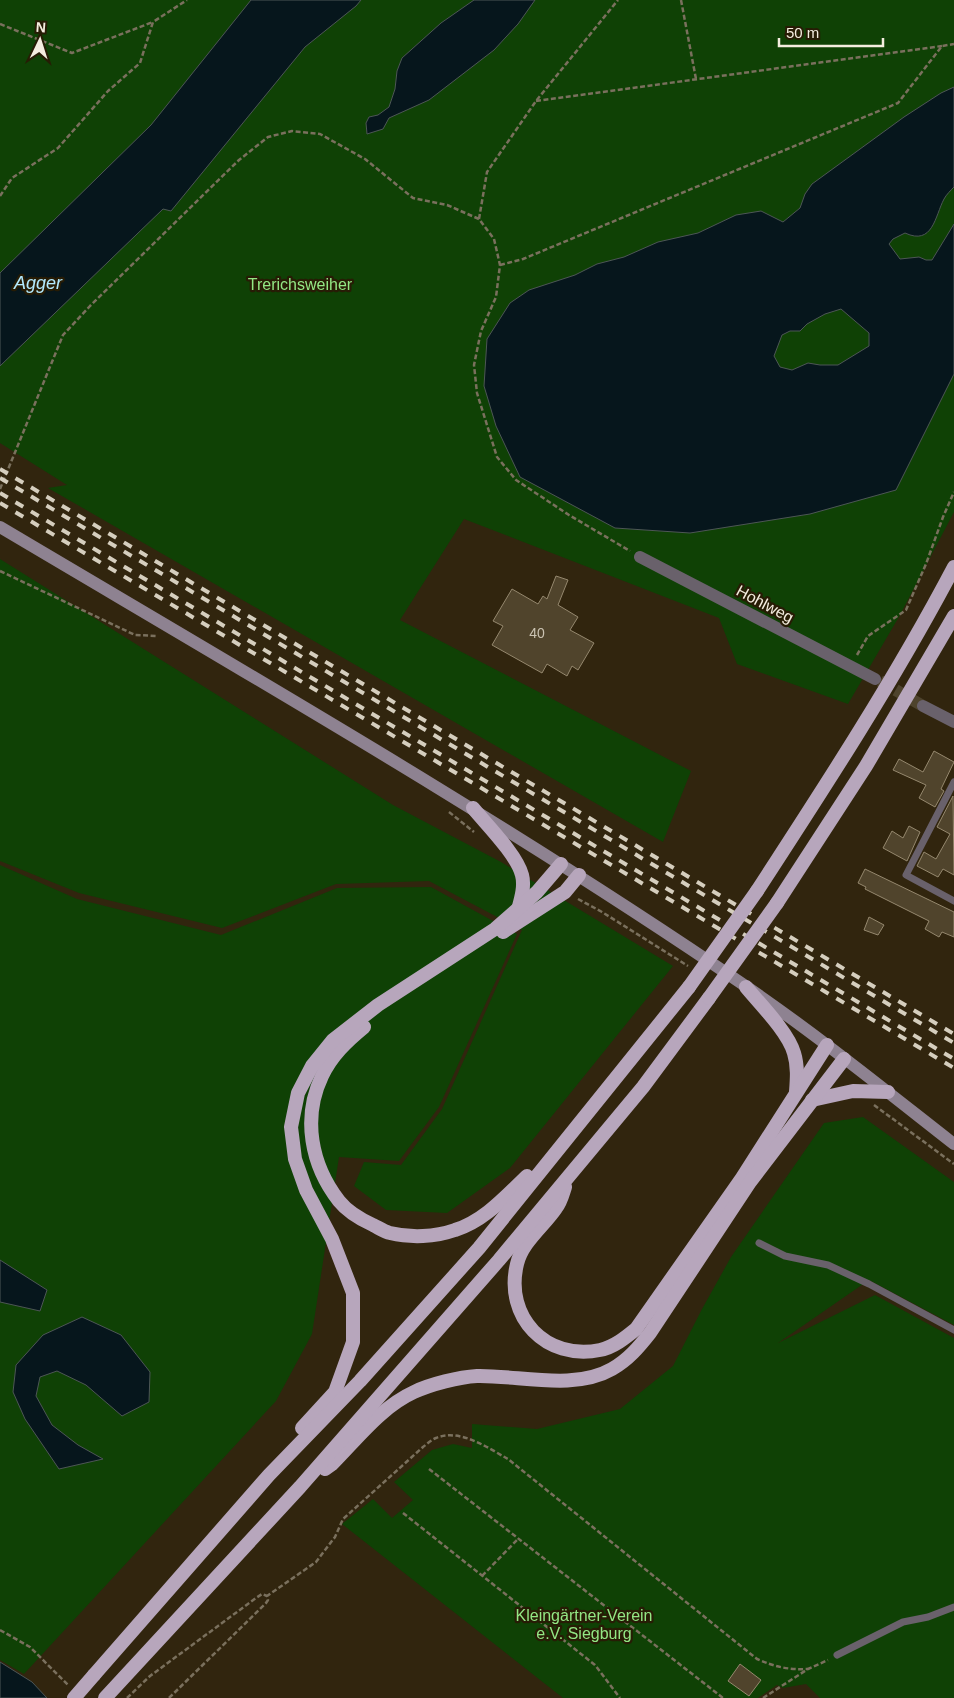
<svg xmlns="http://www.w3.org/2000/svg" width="954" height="1698" viewBox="0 0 954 1698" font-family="Helvetica,sans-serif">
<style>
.green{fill:#0f4105}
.water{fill:#06161c;stroke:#4d5656;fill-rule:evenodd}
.building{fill:#50442c;stroke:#95886e}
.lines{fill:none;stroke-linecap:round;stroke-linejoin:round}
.minor-tunnel{stroke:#4e432d;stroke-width:12;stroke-dasharray:12 6;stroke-linecap:butt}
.path{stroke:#7a705d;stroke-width:2.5;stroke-dasharray:5 2.5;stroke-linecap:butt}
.service{stroke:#69616b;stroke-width:7}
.minor{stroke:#69616b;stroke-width:12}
.secondary{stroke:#8e8291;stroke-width:12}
.trunk{stroke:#b7a6bc;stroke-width:14}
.rail{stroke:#d5cebe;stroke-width:4;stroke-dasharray:9 9;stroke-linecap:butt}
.trunk-bridge{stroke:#b7a6bc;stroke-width:14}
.labels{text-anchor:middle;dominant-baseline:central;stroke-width:4.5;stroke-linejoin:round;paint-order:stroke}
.number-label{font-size:14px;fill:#cbc3b2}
.park-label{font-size:16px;fill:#93e784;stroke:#271c05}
.street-label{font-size:16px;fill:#f4eddf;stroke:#271c05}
.water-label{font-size:18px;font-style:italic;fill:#b3eafe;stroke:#271c05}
</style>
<rect width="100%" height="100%" fill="#31250e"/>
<g class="green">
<path d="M0 0H954V512L900 615 848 704 737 664 719 618 464 519 400 620 691 771 663 842 48 488 67 485 0 443Z"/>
<path d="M0 559 393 805 501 862 673 966 510 1168 447 1213 386 1210 354 1186 364 1162 401 1165 442 1109 522 930 429 881 336 884 222 928 79 893 0 861Z"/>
<path d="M0 865 77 899 221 935 337 888 431 887 517 934 439 1107 399 1161 339 1157 312 1334 276 1401 24 1674 0 1660Z"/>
<path d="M863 1117 954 1182V1325L869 1280 778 1343 875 1295 954 1338V1698H820L806 1684 783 1688 777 1685 758 1698H563L342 1524 373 1499 392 1518 413 1500 394 1482 432 1450 453 1444 472 1448V1424L537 1429 620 1409 673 1366 702 1309 731 1257 824 1123Z"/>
</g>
<g class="water">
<path d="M251 0H361L356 6 305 47 171 211 163 209 0 366V273L151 125Z"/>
<path d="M474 0H535L518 24 494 50 429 100 389 118 383 129 367 134 366 123 369 117 378 115 389 107 395 89 397 71 402 58 441 23Z"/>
<path d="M954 87V187C951 190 946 195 944 199 935 216 933 246 905 233L893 239 889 244 900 259 919 257 926 260H932L954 224V374L896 490 810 514 690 533 615 528 520 477 496 426 484 386 487 339 510 303 529 290 575 275 597 264 624 257 658 242 698 233 736 215 761 211 783 222 800 208 805 194 812 184 904 117 941 93ZM841 309 869 333V346L838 365H820L808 363 792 370 780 367 774 356 782 335 790 331H800L807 324 825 314Z"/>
<path d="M0 1260 47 1290 40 1311 0 1302Z"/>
<path d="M82 1317 121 1335 150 1372 149 1402 122 1416 86 1385 57 1371 40 1377 36 1396 52 1425 78 1445 103 1459 59 1469 25 1419 13 1392 16 1365 43 1335Z"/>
<path d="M0 1662 32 1682 47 1698H0Z"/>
</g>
<g class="building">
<path d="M556 576 568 580 558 605 578 617 570 630 594 643 578 670 572 666 567 676 547 664 542 673 492 645 503 626 493 621 512 589 538 604 543 596 547 599Z"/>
<path d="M934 751 954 762 941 789 944 791 935 807 919 798 926 785 893 770 899 759 923 772Z"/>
<path d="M953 796 954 875 943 869 938 877 917 866 924 852 936 859 950 834 937 827Z"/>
<path d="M909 826 920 832 907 861 883 848 892 831 903 838Z"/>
<path d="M865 869 954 912V937L942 932 939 937 925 929 929 921 865 889 866 887 858 883Z"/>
<path d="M869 917 884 925 878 935 864 930Z"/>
<path d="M740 1664 761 1680 749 1696 728 1681Z"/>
</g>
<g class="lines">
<path class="minor-tunnel" d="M880 681 923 706"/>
<g class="path">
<path d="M681 0 696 79"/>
<path d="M0 24 72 53 153 22"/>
<path d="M536 101 942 46"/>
<path d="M0 196 12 178 58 148 108 91 140 63 153 22 187 0"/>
<path d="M479 219 487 172 536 101 618 0"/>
<path d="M500 265 523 259 898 103 942 46 954 44"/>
<path d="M0 489 63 335 90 306 239 160 268 137 292 131 320 134 365 159 413 198 447 205 479 219 494 239 500 265 496 297 481 331 474 365 477 393 497 457 516 480 569 515 630 551"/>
<path d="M0 571 135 635 157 636"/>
<path d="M857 655 868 636 906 610 926 564 943 517 954 492"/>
<path d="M449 812 474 832"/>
<path d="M578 899 602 912 688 966"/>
<path d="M874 1105 954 1164"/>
<path d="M429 1469 723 1698"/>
<path d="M403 1513 595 1665 620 1698"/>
<path d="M482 1576 517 1540"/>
<path d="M0 1630 30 1647 68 1685"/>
<path d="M127 1698 150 1676 256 1598 262 1594 267 1596"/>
<path d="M169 1698 266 1603 268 1600 267 1596 316 1562 335 1537 343 1519 423 1447C427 1444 431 1440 436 1438 460 1428 488 1448 508 1459L757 1659C775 1667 789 1670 808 1669"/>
<path d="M763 1698 808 1669 828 1660"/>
</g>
<g class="service">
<path d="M954 782 906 875 954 901"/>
<path d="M759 1243 785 1256 828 1265 869 1284 954 1330"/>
<path d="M837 1655 903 1622 928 1617 954 1607"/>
</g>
<g class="minor">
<path d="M640 557 875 679"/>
<path d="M923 706 954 722"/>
</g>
<path class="secondary" d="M0 527C251 676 504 821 744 985 817 1035 885 1090 954 1144"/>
<g class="trunk">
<path d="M473 808C487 825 517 855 522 875 525 886 521 899 518 910"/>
<path d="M757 891C826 785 895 679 954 567"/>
<path d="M777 903 866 766 954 616"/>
<path d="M503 932 565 892 579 875"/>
<path d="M746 987C760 1004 788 1032 794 1053 798 1066 797 1079 796 1092"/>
<path d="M364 1027C347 1041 331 1056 322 1076 302 1118 311 1165 339 1201 347 1211 362 1220 373 1225 379 1228 385 1232 390 1233 411 1238 435 1237 455 1230 484 1221 505 1197 527 1176"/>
<path d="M812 1100 853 1091 888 1092"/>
<path d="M565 1187C563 1193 561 1202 556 1208 544 1226 522 1242 517 1264 504 1317 546 1361 600 1350 614 1347 625 1338 636 1329L742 1178 827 1045"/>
<path d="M302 1428 335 1392 353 1342V1293L332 1239 306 1190 295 1159 291 1127 298 1093 312 1066 333 1040 378 1005 495 929 537 892 561 864"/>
<path d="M325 1469 332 1464C357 1439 381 1407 414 1392 431 1384 459 1377 477 1376 519 1375 574 1391 612 1369 628 1360 639 1347 650 1333L750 1182 844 1059"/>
<path d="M94 1675 269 1475 360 1381 479 1248 689 987"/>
<path d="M105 1698 300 1487 499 1260 643 1087 709 998"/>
</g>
<g class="rail">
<path d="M0 469 954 1034"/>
<path d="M0 478 954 1043"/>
<path d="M0 493 954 1059"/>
<path d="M0 503 954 1068"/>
</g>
<g class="trunk-bridge">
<path d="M689 987 757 891"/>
<path d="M709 998 777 903"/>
<path d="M74 1698 94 1675"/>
</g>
</g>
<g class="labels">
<g class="number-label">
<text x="537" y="633">40</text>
</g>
<g class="park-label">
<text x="300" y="284">Trerichsweiher</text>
<text x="584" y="1615">Kleingärtner-Verein<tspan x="584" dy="18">e.V. Siegburg</tspan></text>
</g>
<g class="street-label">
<text transform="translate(765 604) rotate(28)">Hohlweg</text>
</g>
<g class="water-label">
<text x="38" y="283">Agger</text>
</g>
</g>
<g transform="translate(40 40) rotate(4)" stroke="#271c05" stroke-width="4" paint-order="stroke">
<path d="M0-4L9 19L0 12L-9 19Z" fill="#f4eddf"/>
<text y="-8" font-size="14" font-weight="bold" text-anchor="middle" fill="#f4eddf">N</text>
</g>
<path d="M779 38v8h104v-8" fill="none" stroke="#f4eddf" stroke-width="2.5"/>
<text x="786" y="38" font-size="15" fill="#f4eddf" stroke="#271c05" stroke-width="4" paint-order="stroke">50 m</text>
</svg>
